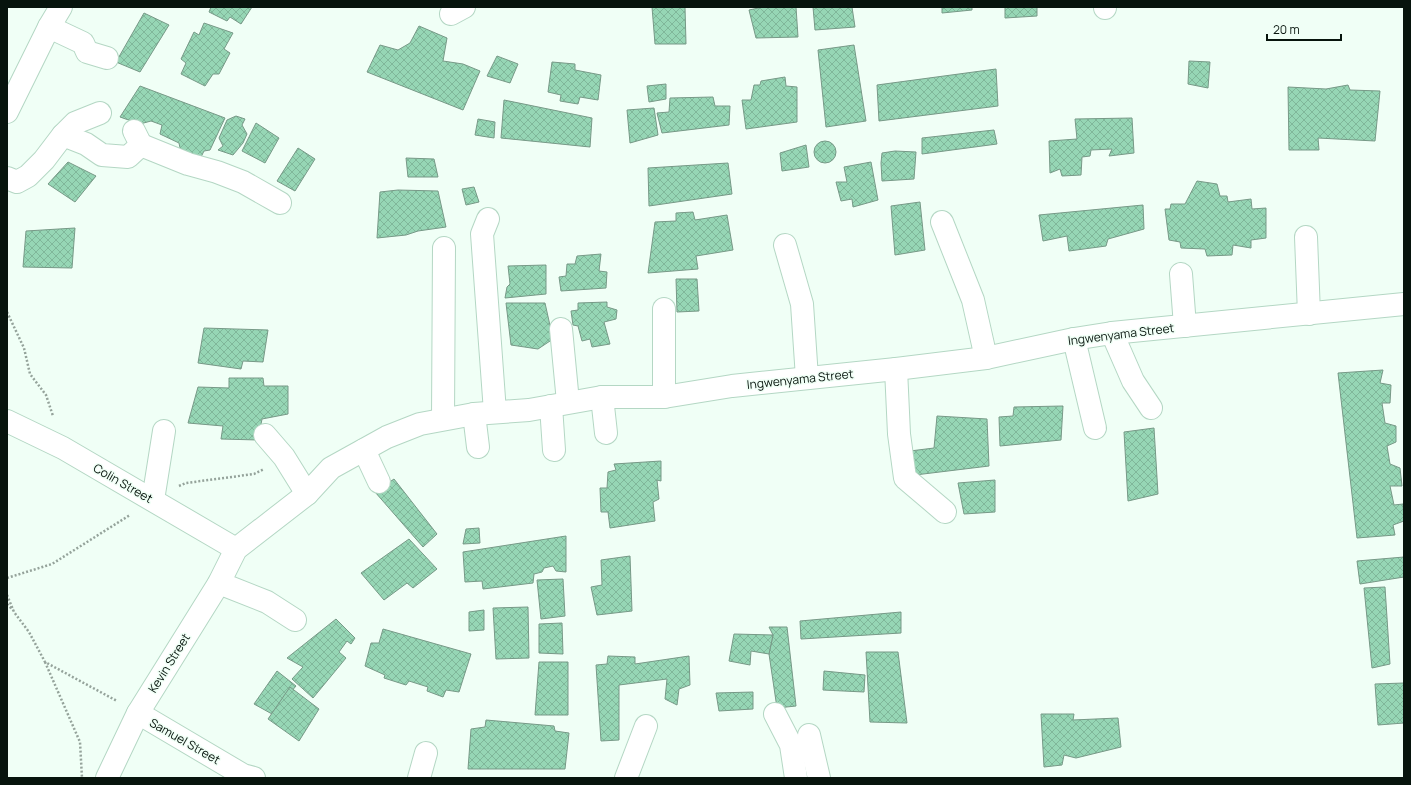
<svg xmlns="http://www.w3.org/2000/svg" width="1411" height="785" viewBox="0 0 1411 785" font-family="Manrope,sans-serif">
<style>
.building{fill:url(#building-cross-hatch);stroke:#779987}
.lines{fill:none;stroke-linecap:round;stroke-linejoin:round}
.minor-casing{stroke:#b4d7c4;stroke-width:24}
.path{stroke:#95a39b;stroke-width:2.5;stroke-dasharray:2 2;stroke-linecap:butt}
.minor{stroke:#fff;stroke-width:22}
.labels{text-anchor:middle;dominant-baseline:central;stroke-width:3;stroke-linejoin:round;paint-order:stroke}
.street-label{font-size:12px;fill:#07140d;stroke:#f0fff6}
</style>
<defs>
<pattern id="building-cross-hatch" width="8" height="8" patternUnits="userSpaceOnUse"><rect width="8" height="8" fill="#96d6b5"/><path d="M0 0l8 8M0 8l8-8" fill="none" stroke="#80b79a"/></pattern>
</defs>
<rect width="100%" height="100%" fill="#f0fff6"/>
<g class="building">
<path d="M211 7H252L241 24 230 17 227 21 209 12Z"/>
<path d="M652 7H685L686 44H655Z"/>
<path d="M763 7H796L798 37 756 38 749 10Z"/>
<path d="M813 7H852L855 27 815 30Z"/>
<path d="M942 7H972V10L942 13Z"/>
<path d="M1005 7H1037V16L1005 18Z"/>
<path d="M144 13 169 25 140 72 116 62Z"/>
<path d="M204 23 233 33 224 49 230 53 219 74H213L205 86 181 74 186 63 181 59 194 32 199 35Z"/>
<path d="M419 26 447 38 443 61 463 64 480 71 463 110 367 72 380 45 398 50 410 43Z"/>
<path d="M854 45 866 121 826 127 818 50Z"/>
<path d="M497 56 518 64 510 83 487 76Z"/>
<path d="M1189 61 1210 62 1208 88 1188 84Z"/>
<path d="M552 62 575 64V70L601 75 598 100 580 97 578 104 560 101 561 95 548 92Z"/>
<path d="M996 69 998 106 879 121 877 85Z"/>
<path d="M785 77 786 86 797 87V122L746 129 742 100H751L754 85H760L761 81Z"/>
<path d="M666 84V99L649 102 647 86Z"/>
<path d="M1348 85 1350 90 1380 91 1375 141 1318 138 1319 150H1289L1288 87 1326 89Z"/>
<path d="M140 86 225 118 210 150 204 151 200 159 180 148 179 143 160 134 162 125 151 121 140 124 120 117Z"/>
<path d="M713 97 715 106H730L729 125 662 133 657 113 669 112 670 98Z"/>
<path d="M504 100 592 118 590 147 501 138Z"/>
<path d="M654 108 658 135 630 143 627 110Z"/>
<path d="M236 116 245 119 242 125 247 134 243 143 233 155 218 150 223 146 219 138 227 120Z"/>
<path d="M1132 118 1134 153 1109 156 1112 149 1091 150 1090 156 1082 157 1081 175 1062 176 1060 169 1050 173 1049 141 1077 139 1075 119Z"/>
<path d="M478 119 495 122 494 138 475 135Z"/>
<path d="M256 123 279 138 265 163 242 151Z"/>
<path d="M994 130 997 144 922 154V138Z"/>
<circle cx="825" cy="152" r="11"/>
<path d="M806 145 809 167 782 171 780 153Z"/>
<path d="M298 148 315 159 295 191 277 181Z"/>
<path d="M895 151 916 152 914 179 882 181 881 163 882 153Z"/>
<path d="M406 158 434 159 438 177H408Z"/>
<path d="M68 162 96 176 75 202 48 184Z"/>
<path d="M871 162 878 200 853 207 852 199 841 201 836 182H847L844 167Z"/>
<path d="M728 163 732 194 649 206 648 168Z"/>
<path d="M1197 181 1217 184 1220 196H1227L1228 202 1251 199 1252 209 1266 208V238L1251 240V248L1233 245 1232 255 1207 256 1205 249 1181 248 1180 242 1169 240 1165 209H1170L1171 204H1185Z"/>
<path d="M474 187 479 202 466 205 462 189Z"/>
<path d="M398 190 438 191 446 227 418 231 406 235 377 238 380 192Z"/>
<path d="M920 202 925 250 895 255 891 206Z"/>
<path d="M1143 205 1144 229 1108 239 1106 246 1069 251 1067 236 1043 241 1039 215Z"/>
<path d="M693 212 695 220 727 215 733 250 696 256 698 269 648 273 655 222 676 221V213Z"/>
<path d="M75 228 72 268 23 267 26 231Z"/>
<path d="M601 254 599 271 607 272 606 288 561 291 559 277 566 276 567 264H575L577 256Z"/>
<path d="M546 265V294L505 298 507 287 510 284 508 266Z"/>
<path d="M676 279H697L699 311 677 312Z"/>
<path d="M607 302V307L617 310 616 319 604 322 610 344 592 347 590 339 582 341 578 326 573 325 571 311 578 310V303Z"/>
<path d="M506 303H545L553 339 538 349 511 345Z"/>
<path d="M204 328 268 330 263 362 243 361 241 369 198 363Z"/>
<path d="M1383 370 1380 383 1391 385 1390 403H1382L1385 423 1396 426V442L1387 446 1390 464 1400 468 1402 486H1390L1394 505 1403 504 1404 521 1393 525 1395 535 1357 538 1338 373Z"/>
<path d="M229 378H263L264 386H288V414L262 419 258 440 221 439 223 426 188 423 198 387 229 388Z"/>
<path d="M1063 406 1061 440 1000 446 999 417 1013 416 1014 407Z"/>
<path d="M937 416 987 419 989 466 915 475 910 451 934 448Z"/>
<path d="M1154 428 1158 494 1128 501 1124 432Z"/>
<path d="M661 461V481L657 480 659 499 653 502 655 521 610 528 608 512H601L600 488H607L608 472 616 470 614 464Z"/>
<path d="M394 479 437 534 423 547 375 492Z"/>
<path d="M995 480V512L964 514 958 483Z"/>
<path d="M479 528 480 543 463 544 466 529Z"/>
<path d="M566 536V572L556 571 553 566 544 568 542 572 534 574 533 583 483 589 482 581 465 582 463 552Z"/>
<path d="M409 539 437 569 413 588 407 583 384 600 361 573Z"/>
<path d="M630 556 632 611 597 615 591 587 602 585 601 560Z"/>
<path d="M1404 557V577L1360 584 1357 561Z"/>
<path d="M563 579 565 616 541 619 537 580Z"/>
<path d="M1385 587 1390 664 1372 668 1364 588Z"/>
<path d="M528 607 529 658 496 659 493 608Z"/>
<path d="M484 610V630L469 631V612Z"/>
<path d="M901 612V633L801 639 800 621Z"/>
<path d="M336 619 355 638 351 644 347 641 339 652 346 658 313 698 292 679 303 667 287 658Z"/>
<path d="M562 623 563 654 539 653V624Z"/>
<path d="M769 627H787L796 706 777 708 769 654 773 635Z"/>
<path d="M383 629 471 654 459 692 446 690 443 697 427 691 428 687 409 681 406 685 384 678 385 675 365 666 371 643H379Z"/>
<path d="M734 634 773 635 769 654 751 651 750 665 729 661Z"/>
<path d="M866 652H898L907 723 870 722Z"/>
<path d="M608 656 635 657V664L689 656 690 685 679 689 677 705 665 699 667 679 619 685V740L601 741 596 665 607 664Z"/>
<path d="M539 662H568V715H535Z"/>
<path d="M277 671 296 686 272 714 254 704Z"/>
<path d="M824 671 865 675 864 692 823 690Z"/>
<path d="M1404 683V723L1378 725 1375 684Z"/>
<path d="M290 687 319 709 299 741 268 719Z"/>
<path d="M753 692V709L719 711 716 693Z"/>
<path d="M1041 714H1074L1073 720 1118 718 1121 747 1076 758 1064 755 1062 765 1044 767Z"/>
<path d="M486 720 554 726 555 731 569 733 565 769H468L471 729 485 727Z"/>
</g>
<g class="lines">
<g class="minor-casing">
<g id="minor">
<path d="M1105 7V8"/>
<path d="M451 14 464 7"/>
<path d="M49 27 83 43 87 52 107 58"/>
<path d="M7 112 49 27 61 7"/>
<path d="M63 135 86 144 102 155 128 157 141 145 134 131"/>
<path d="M141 145 188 164 217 172 243 182 280 203"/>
<path d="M7 178 17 182 28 176 44 160 63 135 75 123 100 113"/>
<path d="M488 219 482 234 495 412"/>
<path d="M942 222 973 300 986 358"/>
<path d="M1306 237 1309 314"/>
<path d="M785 245 802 304 807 378"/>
<path d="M1181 274 1185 326"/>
<path d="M664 309V397"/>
<path d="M561 329 568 402"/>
<path d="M1112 333 1133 381 1151 408"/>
<path d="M1074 339 1095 428"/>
<path d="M896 369 899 434 905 478 945 512"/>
<path d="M602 397 606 433"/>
<path d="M551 406 554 450"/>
<path d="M474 414 478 447"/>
<path d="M443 419 444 248"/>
<path d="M7 421 63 448 236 549"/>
<path d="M265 435 284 457 307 494"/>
<path d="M364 450 379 482"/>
<path d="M153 500 164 431"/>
<path d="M219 583 267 602 295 620"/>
<path d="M138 713 243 775 254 778"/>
<path d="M775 714 791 745 796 778"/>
<path d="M809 735 819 778"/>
<path d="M107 778 138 713 219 583 236 549 307 494 331 468 387 437 420 424 474 414 529 410 602 397H664L732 386 896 369 986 358 1074 339 1112 333 1404 304"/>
<path d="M419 778 426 753"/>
<path d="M626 778 646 726"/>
</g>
</g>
<g class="path">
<path d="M7 312 24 348 30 374 46 395 53 416"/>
<path d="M179 486 186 483 254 474 264 469"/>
<path d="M7 578 52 564 130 515"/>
<path d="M7 595 14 612 29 632 45 662 117 701"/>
<path d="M7 604 13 610"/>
<path d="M45 662 80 742 82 778"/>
</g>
<use href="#minor" class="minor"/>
</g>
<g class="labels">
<g class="street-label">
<text transform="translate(1121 334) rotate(-7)">Ingwenyama Street</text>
<text transform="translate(800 379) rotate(-6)">Ingwenyama Street</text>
<text transform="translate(123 483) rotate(30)">Colin Street</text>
<text transform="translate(169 663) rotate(-58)">Kevin Street</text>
<text transform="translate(185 741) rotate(30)">Samuel Street</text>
</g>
</g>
<rect width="1411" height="785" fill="none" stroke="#07140d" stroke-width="16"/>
<path d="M1267 34v6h74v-6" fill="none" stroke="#07140d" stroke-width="2"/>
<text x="1273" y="34" font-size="12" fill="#07140d" stroke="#f0fff6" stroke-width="3" paint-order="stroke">20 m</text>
</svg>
